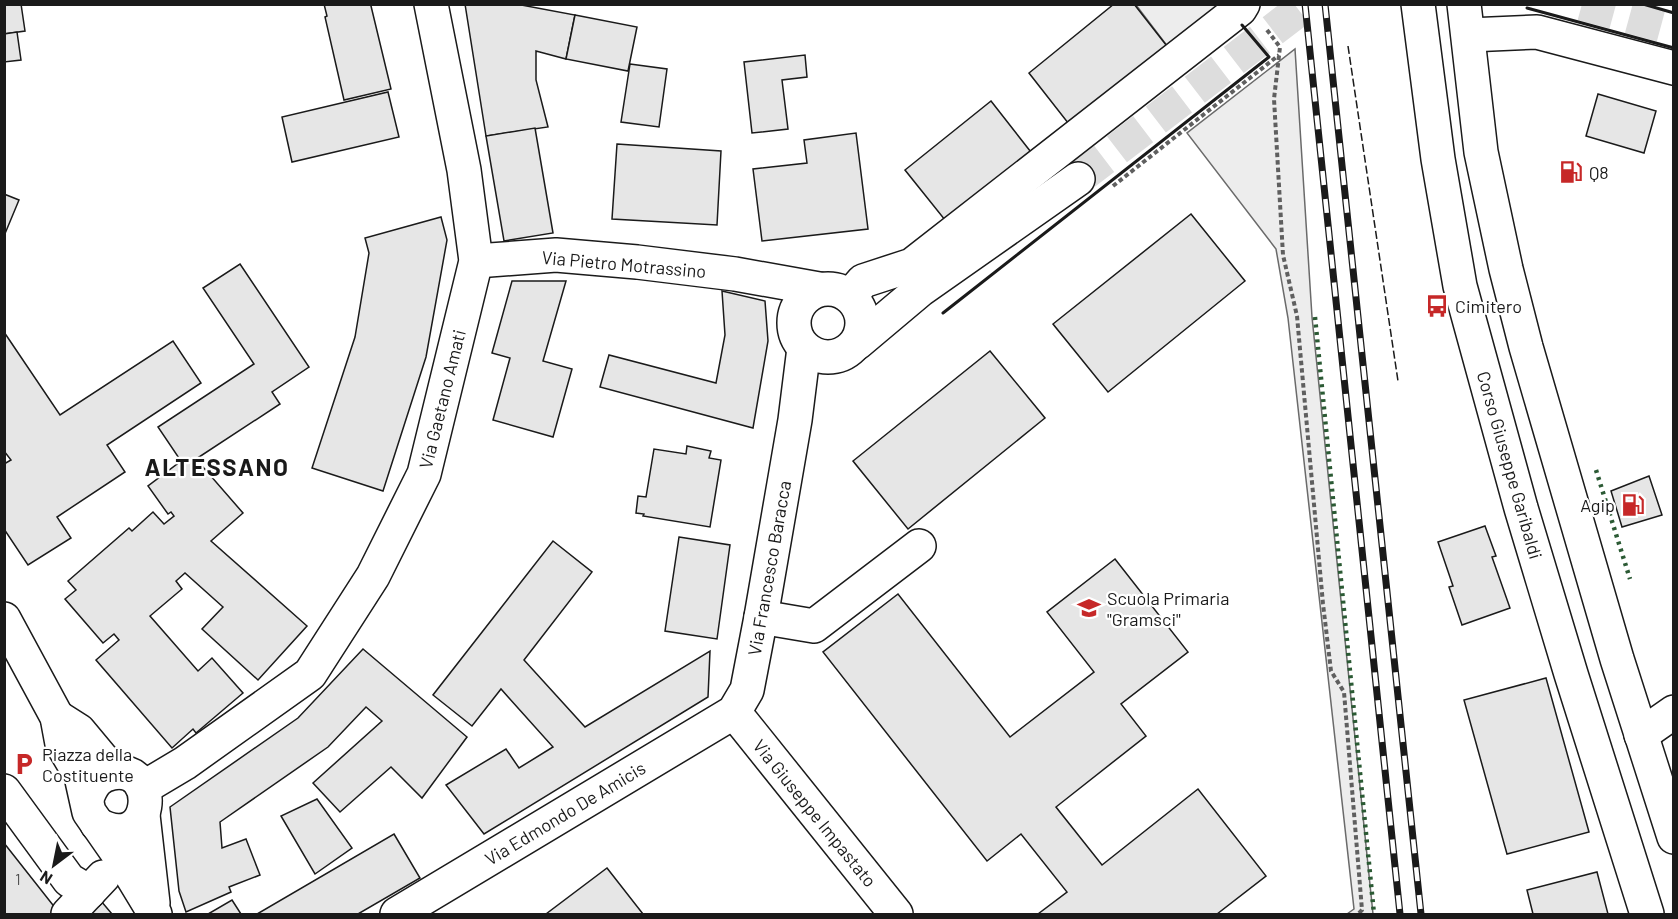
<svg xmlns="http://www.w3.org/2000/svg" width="1678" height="919" viewBox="0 0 1678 919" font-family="Barlow,sans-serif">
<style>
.green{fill:#ededed;stroke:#6a6a6a;stroke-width:1.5}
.building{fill:#e6e6e6;stroke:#1a1a1a;stroke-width:1.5}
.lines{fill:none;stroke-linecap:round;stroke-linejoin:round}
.minor-tunnel{stroke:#ddd;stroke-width:33;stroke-dasharray:33 16;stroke-linecap:butt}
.minor-casing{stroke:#1a1a1a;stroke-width:36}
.path{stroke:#5f5f5f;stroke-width:4;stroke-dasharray:4.5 3;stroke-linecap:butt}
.minor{stroke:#fff;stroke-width:33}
.rail-casing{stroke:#1a1a1a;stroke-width:7}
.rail{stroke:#fff;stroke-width:4.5;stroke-dasharray:14;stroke-linecap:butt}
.hedge{stroke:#2b5a34;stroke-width:4.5;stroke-dasharray:3 4.5;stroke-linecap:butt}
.fence{stroke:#1a1a1a;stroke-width:1.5;stroke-dasharray:8 3;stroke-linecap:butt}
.wall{stroke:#1a1a1a;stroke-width:3}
.labels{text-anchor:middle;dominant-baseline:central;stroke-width:4.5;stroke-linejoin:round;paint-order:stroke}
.number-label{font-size:15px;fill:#4d4d4d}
.poi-label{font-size:18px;fill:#1a1a1a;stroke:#fff;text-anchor:start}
.street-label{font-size:18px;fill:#1a1a1a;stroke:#fff}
.district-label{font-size:24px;font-weight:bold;letter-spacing:1.5px;fill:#1a1a1a;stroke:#fff}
</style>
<rect width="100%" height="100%" fill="#fff"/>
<g class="green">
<path d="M1136 5H1220L1168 47Z"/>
<path d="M1295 49 1312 317 1373 914H1347L1354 909 1288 318 1276 249 1187 133Z"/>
</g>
<g class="building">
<path d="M4 4H21L25 31 4 34Z"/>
<path d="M324 4H369L371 6 391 89 344 100 325 17 327 16Z"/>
<path d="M465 4H516L575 15 566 59 536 51V80L548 127 486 136Z"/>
<path d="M1114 4H1134L1170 50 1072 128 1029 73Z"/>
<path d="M575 15 637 27 628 71 566 59Z"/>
<path d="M17 32 21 60 4 62V34Z"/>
<path d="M805 55 807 77 782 80 788 129 752 133 744 62Z"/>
<path d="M630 64 667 69 659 127 621 122Z"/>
<path d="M388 92 399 137 292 162 282 117Z"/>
<path d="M1598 94 1656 111 1644 153 1586 136Z"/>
<path d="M991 101 1034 156 949 225 905 170Z"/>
<path d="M535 128 553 233 504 241 486 136Z"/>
<path d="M856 133 868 229 762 241 753 169 807 163 804 140Z"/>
<path d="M617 144 721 151 717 225 612 219Z"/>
<path d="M4 194 19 200 4 236Z"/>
<path d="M1191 214 1245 281 1108 392 1053 324Z"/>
<path d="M441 217 447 240 426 357 383 491 312 468 355 337 369 253 365 238Z"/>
<path d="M240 264 309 367 272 392 280 404 196 459 243 513 211 541 307 626 258 680 202 629 223 607 185 573 176 581 182 589 150 616 198 671 212 658 243 693 196 733 193 729 172 748 96 660 119 640 114 634 103 643 65 599 76 590 68 581 129 528 132 531 153 512 164 524 174 516 171 512 168 514 148 486 181 461 158 427 254 364 203 288Z"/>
<path d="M512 281H566L543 361 572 369 553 437 493 420 510 358 492 353Z"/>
<path d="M722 291 765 301 768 341 753 428 600 387 609 355 716 383 725 335Z"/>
<path d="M4 332 60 415 173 341 201 383 107 445 125 472 57 517 71 538 28 565 4 529V464L11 460 4 451Z"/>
<path d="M990 351 1045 418 908 529 853 461Z"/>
<path d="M687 446 711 451 709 458 721 460 710 527 643 516 644 514 636 513 638 496 646 497 654 449 686 454Z"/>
<path d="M1649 476 1662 515 1622 527 1611 491Z"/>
<path d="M1485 526 1496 556 1492 557 1510 608 1462 625 1449 587 1453 586 1438 542Z"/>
<path d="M679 537 730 545 717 639 665 631Z"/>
<path d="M553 541 592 572 524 660 585 727 710 651 708 697 484 834 446 785 506 749 519 768 553 747 501 689 472 726 433 695Z"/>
<path d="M1115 559 1188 652 1121 704 1146 736 1056 807 1102 865 1198 789 1266 876 1217 914H1038L1067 892 1021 834 987 861 823 652 898 594 1010 737 1094 672 1047 612Z"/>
<path d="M363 649 467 737 422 798 391 767 340 812 313 783 382 721 366 707 328 747 220 822 222 848 246 839 260 875 229 887 231 892 186 912 179 891 170 807 298 718Z"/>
<path d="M1546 678 1589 832 1507 854 1464 700Z"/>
<path d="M317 799 352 848 315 874 281 816Z"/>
<path d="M394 834 420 878 358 914H257Z"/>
<path d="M4 843 60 914H4Z"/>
<path d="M607 868 643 914H546Z"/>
<path d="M1597 872 1608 914H1533L1527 890Z"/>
<path d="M232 900 241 914H208Z"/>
<path d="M101 901 112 914H85Z"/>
</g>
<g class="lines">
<g class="minor-tunnel">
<path d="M1582 4 1674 29"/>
<path d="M1078 179 1307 4"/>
</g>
<g class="minor-casing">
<g id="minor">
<path d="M1418 4 1438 159 1460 286 1521 508 1571 674 1647 914"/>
<path d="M1464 4 1481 152 1506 269 1526 347 1617 659 1674 837"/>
<path d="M1469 35 1537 32 1674 68"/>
<path d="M476 261 556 255 637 262 735 274 819 289"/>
<circle cx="828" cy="323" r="34"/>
<path d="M850 296 863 281 912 265 1240 9 1243 4"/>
<path d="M857 343 920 290 1078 179"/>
<path d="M761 617 814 626 919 546"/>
<path d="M4 619 57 717 62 744 81 776 89 812 121 858 155 914"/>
<path d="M734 712 896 914"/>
<path d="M57 717 79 731 104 761 118 772"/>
<path d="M1641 735 1674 712"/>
<path d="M143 788 185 763 310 674 373 576 424 474 476 261 464 170 431 4"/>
<path d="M4 791 69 880 89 892"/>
<path d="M87 798C92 785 97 776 112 773 162 763 154 856 97 824"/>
<path d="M143 815 153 903"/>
<path d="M68 914 103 877"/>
<path d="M397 914 734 712 747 690 761 617 795 420 804 348"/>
</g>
</g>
<g class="path">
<path d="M1267 30 1280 47 1274 99 1283 255 1297 316 1323 604 1331 671 1344 692 1362 910 1358 914"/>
<path d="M1113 186 1279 55"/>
</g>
<use href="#minor" class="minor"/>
<g class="rail-casing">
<g id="rail">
<path d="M1305 4 1400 914"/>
<path d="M1325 4 1421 914"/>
</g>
</g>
<use href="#rail" class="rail"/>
<g class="hedge">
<path d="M1315 317 1374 914"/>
<path d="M1596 470 1630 579"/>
</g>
<path class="fence" d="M1348 46 1398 381"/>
<g class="wall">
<path d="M1643 4 1674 13"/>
<path d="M1527 8 1674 48"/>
<path d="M943 313 1269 57 1242 25"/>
</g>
</g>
<defs>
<g id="fuel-bare" transform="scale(1.8)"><path d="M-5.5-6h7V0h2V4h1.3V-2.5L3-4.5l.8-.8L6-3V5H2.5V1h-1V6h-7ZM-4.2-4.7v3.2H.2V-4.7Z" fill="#c62828" stroke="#fff" stroke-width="2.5" paint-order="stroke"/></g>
<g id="bus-bare" transform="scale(1.8)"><path d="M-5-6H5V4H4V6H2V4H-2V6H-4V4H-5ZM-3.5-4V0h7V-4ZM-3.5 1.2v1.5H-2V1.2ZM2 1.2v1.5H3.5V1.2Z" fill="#c62828" stroke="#fff" stroke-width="2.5" paint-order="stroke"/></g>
<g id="school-bare" transform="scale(1.8)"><path d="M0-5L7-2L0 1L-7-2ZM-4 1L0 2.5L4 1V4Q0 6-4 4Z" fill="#c62828" stroke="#fff" stroke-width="2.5" paint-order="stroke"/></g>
<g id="parking-bare" transform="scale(1.8)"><path d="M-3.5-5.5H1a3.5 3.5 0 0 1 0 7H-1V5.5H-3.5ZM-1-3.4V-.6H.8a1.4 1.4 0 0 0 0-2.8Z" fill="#c62828" stroke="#fff" stroke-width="2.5" paint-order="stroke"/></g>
</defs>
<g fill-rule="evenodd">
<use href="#fuel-bare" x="1571" y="172"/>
<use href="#bus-bare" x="1437" y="306"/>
<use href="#fuel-bare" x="1633" y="505"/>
<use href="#school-bare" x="1089" y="608"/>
<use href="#parking-bare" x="24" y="764"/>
</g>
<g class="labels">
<g class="number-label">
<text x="18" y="879">1</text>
</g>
<g class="poi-label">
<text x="1589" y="172">Q8</text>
<text x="1455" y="306">Cimitero</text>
<text x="1615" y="505" text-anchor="end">Agip</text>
<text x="1107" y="598">Scuola Primaria<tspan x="1107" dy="21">"Gramsci"</tspan></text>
<text x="42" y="754">Piazza della<tspan x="42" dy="21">Costituente</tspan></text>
</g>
<g class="street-label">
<text transform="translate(624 264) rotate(5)">Via Pietro Motrassino</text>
<text transform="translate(442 399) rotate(-76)">Via Gaetano Amati</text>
<text transform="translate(1510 465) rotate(74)">Corso Giuseppe Garibaldi</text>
<text transform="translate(769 568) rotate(-80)">Via Francesco Baracca</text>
<text transform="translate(565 813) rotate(-31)">Via Edmondo De Amicis</text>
<text transform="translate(815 813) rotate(51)">Via Giuseppe Impastato</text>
</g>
<g class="district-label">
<text x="217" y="466">ALTESSANO</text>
</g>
</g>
<rect width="1678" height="919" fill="none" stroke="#1a1a1a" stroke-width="12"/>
<g transform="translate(54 865) rotate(212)" stroke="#ffffff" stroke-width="4.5" paint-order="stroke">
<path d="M0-4.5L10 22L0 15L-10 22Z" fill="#1a1a1a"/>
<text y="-9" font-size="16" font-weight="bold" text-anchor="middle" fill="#1a1a1a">N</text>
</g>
</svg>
